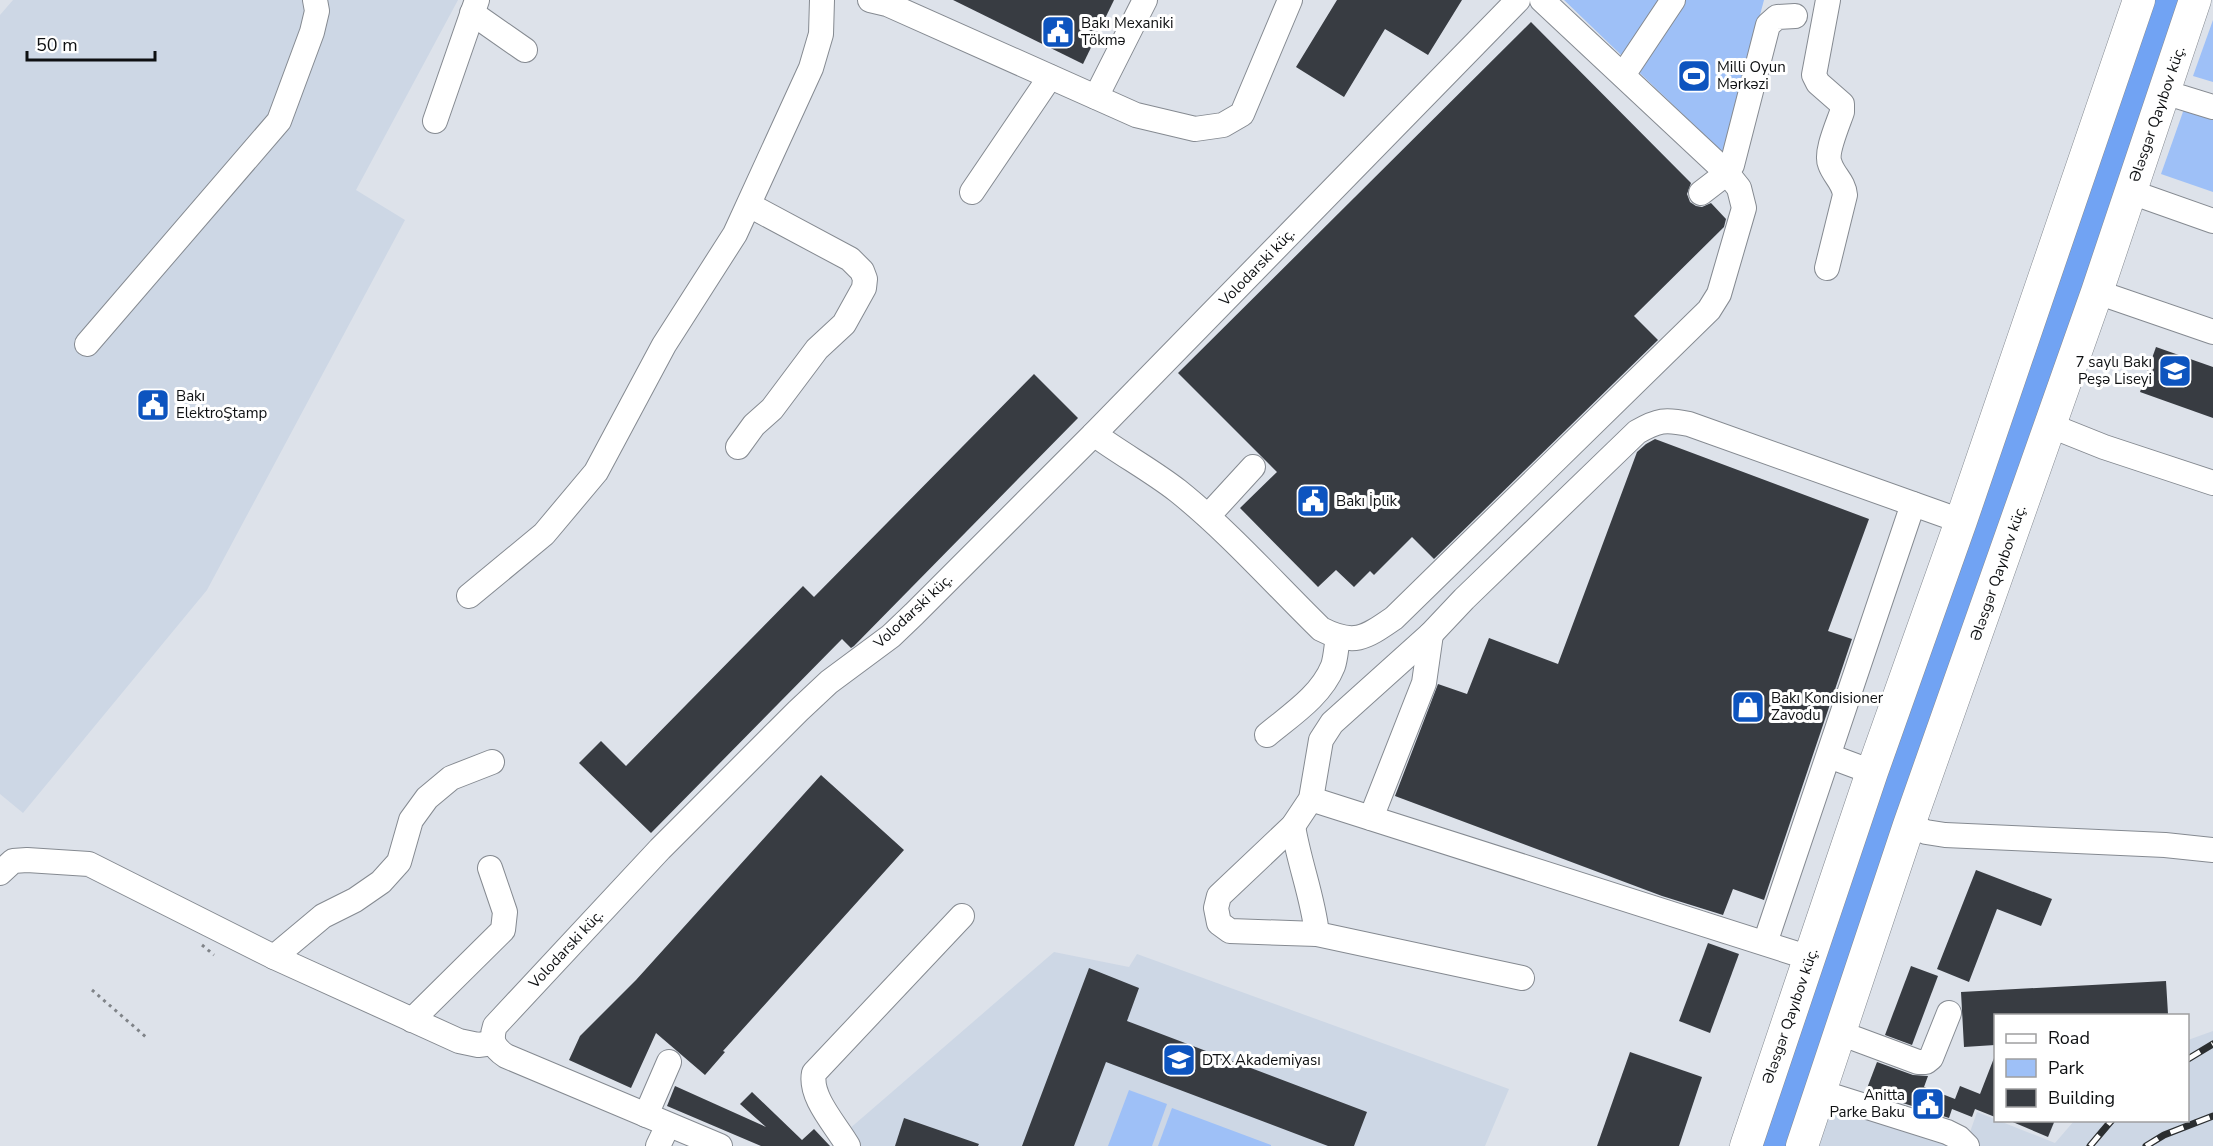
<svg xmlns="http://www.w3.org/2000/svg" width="2213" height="1146" viewBox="0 0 2213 1146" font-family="'Nunito Sans',sans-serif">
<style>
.built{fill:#cdd7e5}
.green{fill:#9ec0f7}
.forest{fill:#71a3f3}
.building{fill:#383c42}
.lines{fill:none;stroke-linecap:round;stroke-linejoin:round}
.minor-casing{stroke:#858a91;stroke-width:26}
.major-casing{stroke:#858a91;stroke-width:33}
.path{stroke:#7f8388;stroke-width:3;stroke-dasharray:3 4.5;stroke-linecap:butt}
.minor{stroke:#fff;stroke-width:24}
.major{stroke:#fff;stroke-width:32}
.rail-casing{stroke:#2b2e30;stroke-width:7}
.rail{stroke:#fff;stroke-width:4.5;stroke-dasharray:14;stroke-linecap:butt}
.labels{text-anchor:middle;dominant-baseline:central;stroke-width:6;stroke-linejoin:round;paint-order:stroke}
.poi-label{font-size:15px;fill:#0e1012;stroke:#fff;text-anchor:start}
.street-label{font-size:15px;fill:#0e1012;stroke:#fff}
</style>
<rect width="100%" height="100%" fill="#dde2ea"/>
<g class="built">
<path d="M13 0H458L356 190 405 220 207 590 23 813 0 794V15Z"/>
<path d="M1054 952 1129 967 1137 954 1509 1089 1485 1146H861L848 1130Z"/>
<path d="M2213 1031V1146H1815L1834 1087 1969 1135 1977 1112 2055 1143 2074 1121 2188 1120V1040Z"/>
</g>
<g class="green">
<path d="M1564 0H1764L1723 153Z"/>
<path d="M2213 20V82L2193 76Z"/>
<path d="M2184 109 2213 119V192L2161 174Z"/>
<path d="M1129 1090 1167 1104 1152 1146H1108Z"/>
<path d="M1172 1108 1271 1145V1146H1158Z"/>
</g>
<path class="forest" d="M2150 0H2179L1793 1146H1759Z"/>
<g class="building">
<path d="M953 0H1114L1083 64Z"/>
<path d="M1337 0H1462L1428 55 1385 29 1344 97 1296 67Z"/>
<path d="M1531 22 1691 183 1687 194 1690 202 1696 206 1702 207 1711 203 1726 219 1724 227 1634 316 1658 340 1434 559 1412 537 1374 575 1370 571 1354 587 1336 570 1318 587 1240 508 1277 472 1178 373Z"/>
<path d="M2156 347 2213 367V418L2140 392Z"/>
<path d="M1034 374 1078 418 854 646 851 648 842 639 651 833 579 763 601 741 626 766 803 586 814 597Z"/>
<path d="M1655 439 1869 519 1828 631 1852 639 1764 900 1733 889 1723 915 1662 896 1395 796 1438 684 1467 694 1489 638 1558 664 1637 452 1646 444Z"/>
<path d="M821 775 904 850 723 1051 725 1052 705 1075 656 1033 631 1088 569 1060 580 1036 636 980Z"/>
<path d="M1976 870 2052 899 2041 926 1997 909 1969 982 1937 969Z"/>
<path d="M1708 943 1739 954 1710 1033 1679 1021Z"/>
<path d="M1911 966 1938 976 1912 1045 1885 1035Z"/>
<path d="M1089 968 1139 988 1127 1021 1367 1112 1354 1146H1328L1106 1062 1074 1146H1022Z"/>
<path d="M2166 981 2168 1014 1995 1016V1045L1964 1047 1961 992Z"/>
<path d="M1630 1052 1702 1077 1679 1146H1597Z"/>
<path d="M1994 1058 1995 1117 1975 1109 1972 1117 1952 1109 1949 1118 1866 1091 1877 1062 1913 1075 1928 1076 1924 1087 1955 1099 1960 1086 1980 1094Z"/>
<path d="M675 1086 766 1127 740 1104 752 1092 802 1140 814 1129 830 1146H761L667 1106Z"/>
<path d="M904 1118 979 1144 978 1146H895Z"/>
<path d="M2008 1120H2055L2048 1137Z"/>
</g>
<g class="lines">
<g class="minor-casing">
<g id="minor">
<path d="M870 0 887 4 1136 115 1195 129 1223 125 1242 114 1290 0"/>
<path d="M472 13 525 50"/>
<path d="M1623 75 1673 0"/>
<path d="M2164 92 2213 107"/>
<path d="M1096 97 1145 0"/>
<path d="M435 121 477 0"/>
<path d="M972 192 1050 77"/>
<path d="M2131 192 2213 221"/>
<path d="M1701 193 1727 173 1732 165 1768 25 1777 17 1795 16"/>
<path d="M1827 268 1845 195C1844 182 1834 176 1830 164 1825 153 1838 124 1842 112V104L1818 83 1814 75 1828 0"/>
<path d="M2097 292 2213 332"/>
<path d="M87 344 279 121 312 32 317 11 315 0"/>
<path d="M2049 425 2104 447 2213 483"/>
<path d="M1094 434C1121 454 1151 470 1178 491 1229 532 1274 583 1321 629 1354 646 1365 638 1394 618L1709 310 1719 294 1744 208 1739 188 1727 173 1542 0"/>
<path d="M738 447 754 425 772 409 817 349 844 324 864 288 865 279 862 271 850 259 749 205"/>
<path d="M1208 516 1253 467"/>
<path d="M469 596 544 534 596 472 664 345 735 234 811 68 821 34 822 0"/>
<path d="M1267 735C1291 715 1321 696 1333 666 1336 657 1336 647 1338 638"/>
<path d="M1829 756 1872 772"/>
<path d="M1311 799 1810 958"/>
<path d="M1371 818 1424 683 1431 634"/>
<path d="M1909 825 1926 832 1945 835 2165 845 2213 850"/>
<path d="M1293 826C1299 863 1313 897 1317 934"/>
<path d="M0 873 13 861 27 860 89 864 274 957 459 1041 478 1045 493 1043"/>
<path d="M1765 943 1913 504"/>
<path d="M274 957 323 916 355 900 381 882 399 862 411 820 427 798 451 778 492 762"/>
<path d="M1522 978 1317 934 1230 931 1219 923 1216 908 1219 896 1293 826 1311 799 1321 740 1332 723 1431 634 1464 599 1637 432C1658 420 1665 419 1689 424L1961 521"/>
<path d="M412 1020 503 930 505 912 490 868"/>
<path d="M1840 1033 1918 1062H1926L1931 1058 1949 1013"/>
<path d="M1820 1092 1947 1132 1959 1138 1967 1146"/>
<path d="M646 1115 669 1062"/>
<path d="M658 1146 668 1125"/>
<path d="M720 1146 506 1056C494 1048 490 1041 495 1026L660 849 798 711 829 682 891 636 914 614 1094 434 1518 0"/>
<path d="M848 1146C836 1125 809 1097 814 1073L962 916"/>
</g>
</g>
<g class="major-casing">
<g id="major">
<path d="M1746 1146 1872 772 1961 521 2139 0"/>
<path d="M1802 1146 1909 825 2097 292 2195 0"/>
</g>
</g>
<g class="path">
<path d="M202 945 214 955"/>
<path d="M92 990 146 1037"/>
</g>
<use href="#minor" class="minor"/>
<use href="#major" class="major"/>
<g class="rail-casing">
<g id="rail">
<path d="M2188 1059 2213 1044"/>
<path d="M2090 1146 2112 1120"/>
<path d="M2146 1146 2164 1135 2213 1116"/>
</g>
</g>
<use href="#rail" class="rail"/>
</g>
<defs>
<g id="civic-square" transform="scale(1.725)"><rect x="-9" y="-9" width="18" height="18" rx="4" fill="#0d54bf" stroke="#fff"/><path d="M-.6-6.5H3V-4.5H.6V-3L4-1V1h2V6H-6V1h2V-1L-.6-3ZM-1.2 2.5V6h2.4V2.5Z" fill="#fff"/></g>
<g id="stadium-square" transform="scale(1.725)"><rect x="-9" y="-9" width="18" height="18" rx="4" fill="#0d54bf" stroke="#fff"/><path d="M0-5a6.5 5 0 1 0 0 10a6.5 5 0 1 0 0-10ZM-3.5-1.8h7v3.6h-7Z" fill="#fff"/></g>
<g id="school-square" transform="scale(1.725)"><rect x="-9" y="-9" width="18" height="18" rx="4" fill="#0d54bf" stroke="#fff"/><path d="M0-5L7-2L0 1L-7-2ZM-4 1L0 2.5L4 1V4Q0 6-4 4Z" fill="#fff"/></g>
<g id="shop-square" transform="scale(1.725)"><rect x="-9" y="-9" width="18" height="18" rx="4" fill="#0d54bf" stroke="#fff"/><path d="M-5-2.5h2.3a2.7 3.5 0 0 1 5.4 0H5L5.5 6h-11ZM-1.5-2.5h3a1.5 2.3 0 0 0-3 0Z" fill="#fff"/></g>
<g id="university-square" transform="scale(1.725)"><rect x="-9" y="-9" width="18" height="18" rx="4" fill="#0d54bf" stroke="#fff"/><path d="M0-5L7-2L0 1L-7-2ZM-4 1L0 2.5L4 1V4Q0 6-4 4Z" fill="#fff"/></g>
</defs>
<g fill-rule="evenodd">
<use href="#civic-square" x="1058" y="32"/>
<use href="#stadium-square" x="1694" y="76"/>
<use href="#school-square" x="2175" y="371"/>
<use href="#civic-square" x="153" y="405"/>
<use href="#civic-square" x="1313" y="501"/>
<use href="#shop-square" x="1748" y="707"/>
<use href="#university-square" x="1179" y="1060"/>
<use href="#civic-square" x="1928" y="1104"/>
</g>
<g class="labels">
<g class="poi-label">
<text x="1081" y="23">Bakı Mexaniki<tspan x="1081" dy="17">Tökmə</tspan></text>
<text x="1717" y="67">Milli Oyun<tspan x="1717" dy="17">Mərkəzi</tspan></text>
<text x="2152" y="362" text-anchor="end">7 saylı Bakı<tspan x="2152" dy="17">Peşə Liseyi</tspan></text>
<text x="176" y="396">Bakı<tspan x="176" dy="17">ElektroŞtamp</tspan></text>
<text x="1336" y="501">Bakı İplik</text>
<text x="1771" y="698">Bakı Kondisioner<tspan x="1771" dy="17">Zavodu</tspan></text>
<text x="1202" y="1060">DTX Akademiyası</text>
<text x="1905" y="1095" text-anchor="end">Anitta<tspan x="1905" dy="17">Parke Baku</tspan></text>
</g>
<g class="street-label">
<text transform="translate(2157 114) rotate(-71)">Ələsgər Qayıbov küç.</text>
<text transform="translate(1257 267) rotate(-46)">Volodarski küç.</text>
<text transform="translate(1998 573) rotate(-71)">Ələsgər Qayıbov küç.</text>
<text transform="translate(913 611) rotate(-43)">Volodarski küç.</text>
<text transform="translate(566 949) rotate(-47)">Volodarski küç.</text>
<text transform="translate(1790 1016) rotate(-71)">Ələsgər Qayıbov küç.</text>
</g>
</g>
<rect x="1994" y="1014" width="195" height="108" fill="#ffffff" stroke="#9f9fa0" stroke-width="1.5"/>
<rect x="2006" y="1034" width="30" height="9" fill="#ffffff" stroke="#9f9fa0" stroke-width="1.5"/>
<text x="2048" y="1044" font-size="18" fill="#0e1012">Road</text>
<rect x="2006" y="1059" width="30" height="18" fill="#9ec0f7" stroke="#9f9fa0" stroke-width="1.5"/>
<text x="2048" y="1074" font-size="18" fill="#0e1012">Park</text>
<rect x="2006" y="1089" width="30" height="18" fill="#383c42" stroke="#9f9fa0" stroke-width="1.5"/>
<text x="2048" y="1104" font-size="18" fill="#0e1012">Building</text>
<path d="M27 51v9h128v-9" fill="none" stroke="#0e1012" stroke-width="3"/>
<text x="36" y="51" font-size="18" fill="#0e1012" stroke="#ffffff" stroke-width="4.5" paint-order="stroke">50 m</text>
</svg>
